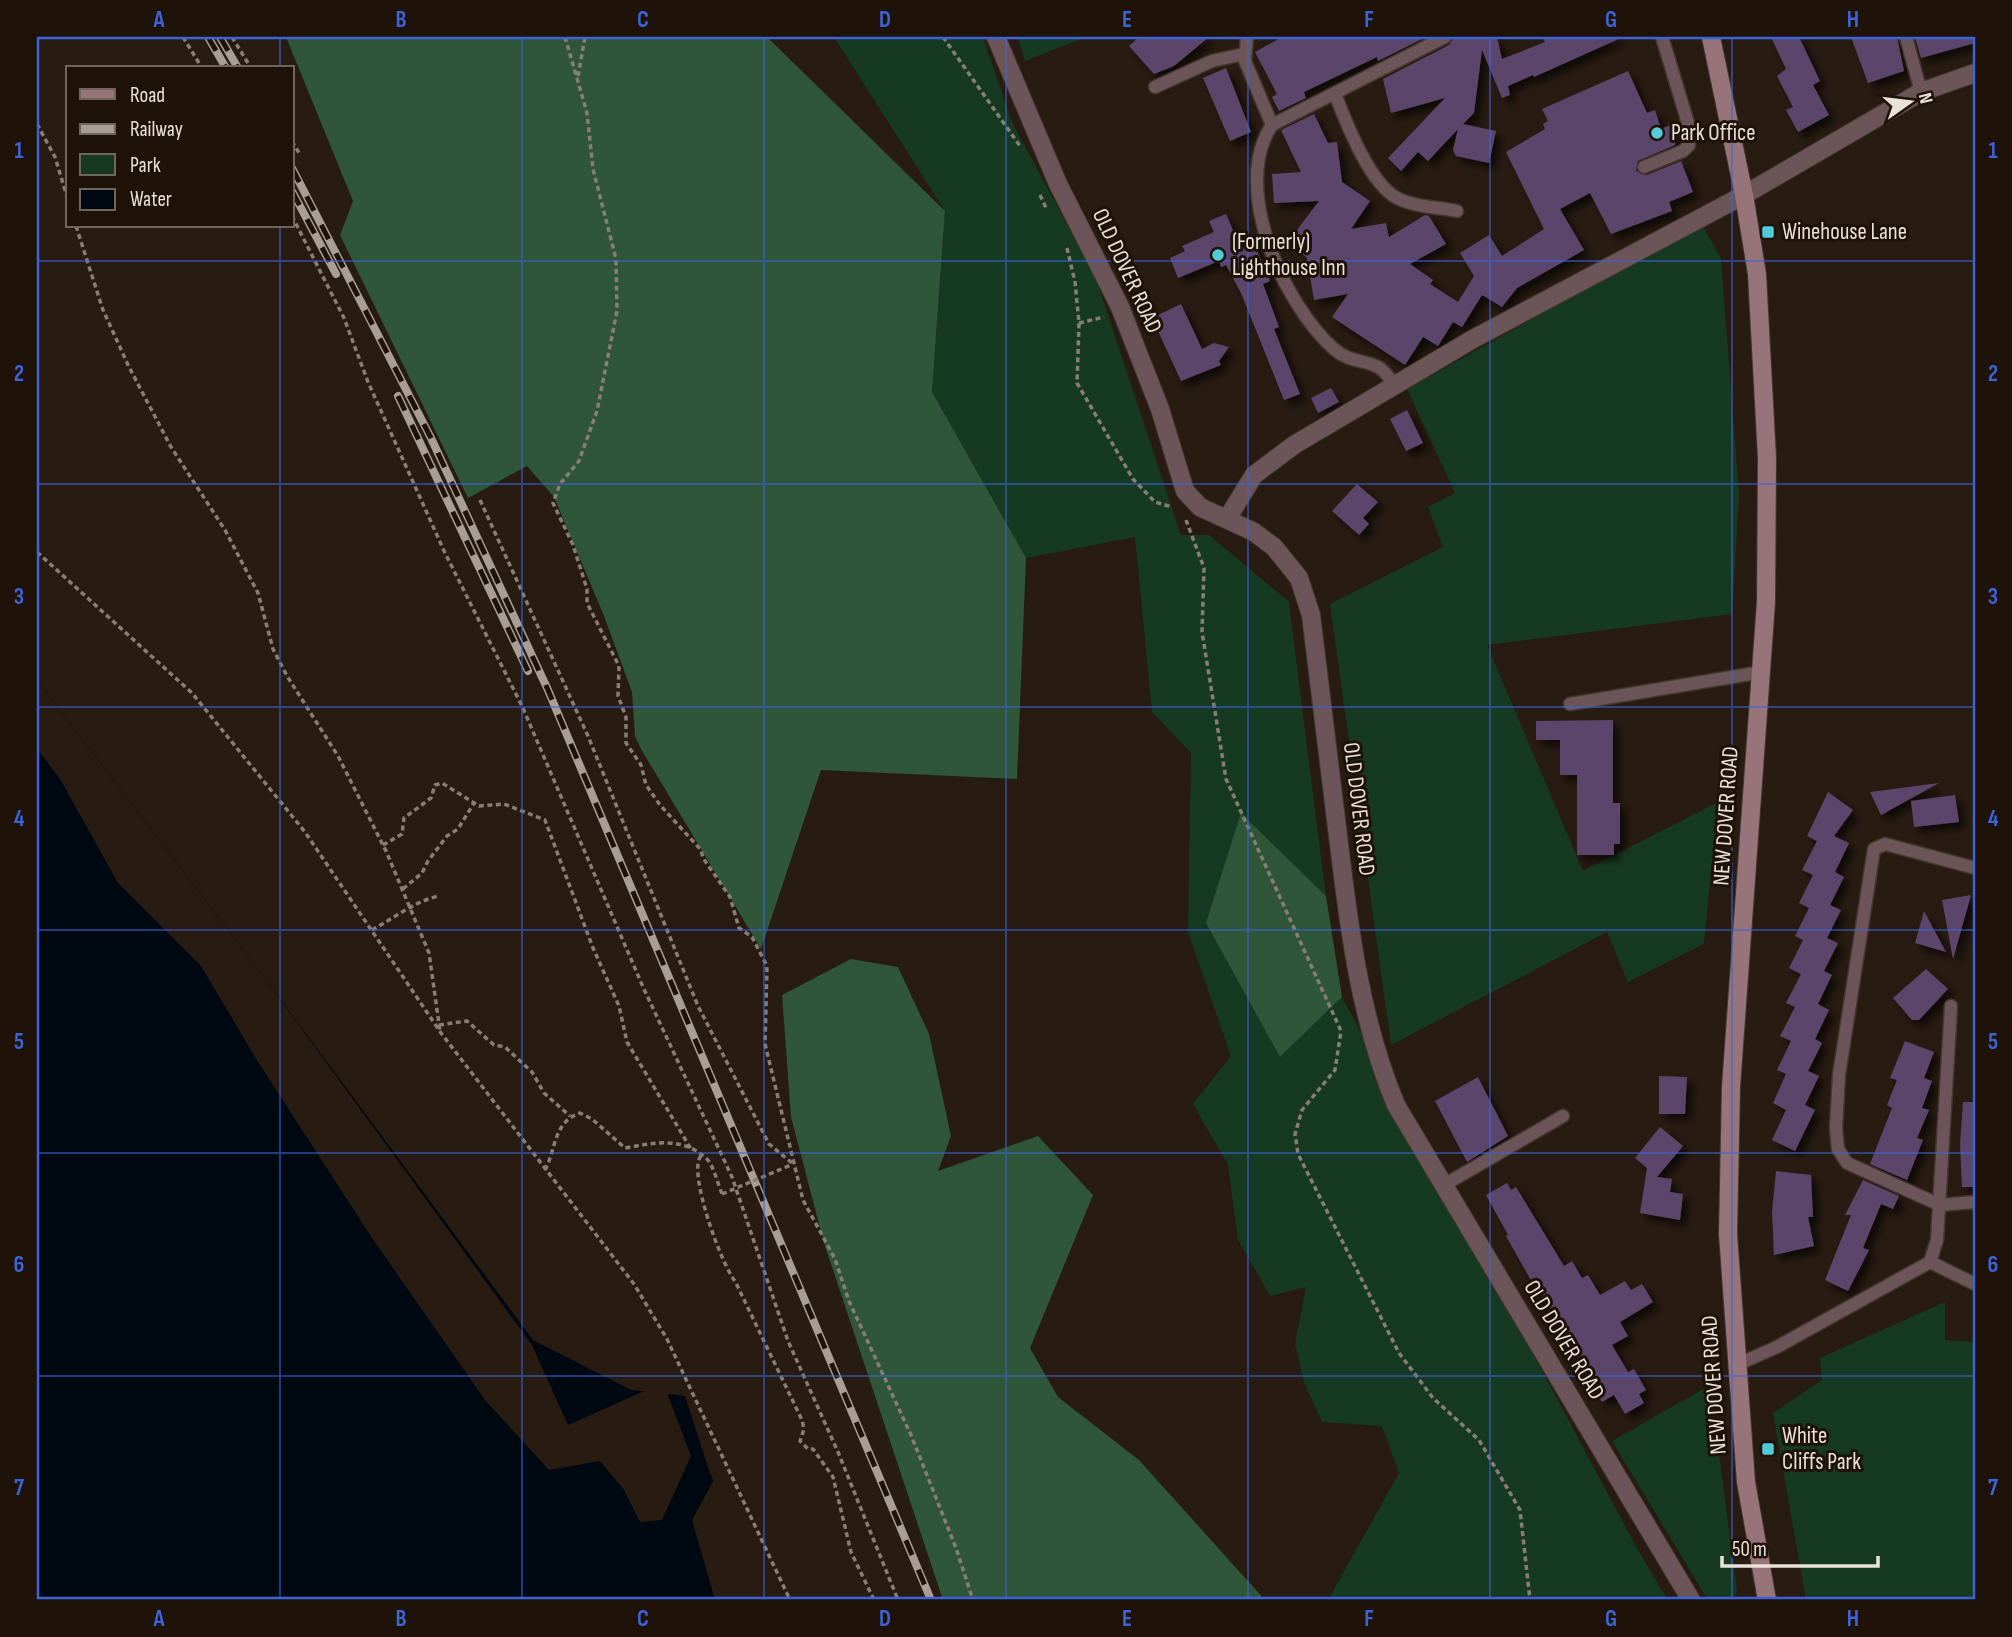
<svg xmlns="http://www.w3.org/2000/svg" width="2012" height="1637" viewBox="0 0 2012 1637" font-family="'Sofia Sans Condensed',sans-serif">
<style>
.green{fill:#163a21}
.forest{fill:#2f5639}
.water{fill:#000812}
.pier{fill:#281b12}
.building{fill:#5c456a;filter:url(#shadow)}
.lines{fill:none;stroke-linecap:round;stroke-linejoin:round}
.service-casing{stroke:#43372e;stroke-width:15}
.minor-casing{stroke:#43372e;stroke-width:20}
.secondary-casing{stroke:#43372e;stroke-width:20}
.path{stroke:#897e76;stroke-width:3.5;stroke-dasharray:5 3.5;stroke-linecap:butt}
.service{stroke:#6b5559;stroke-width:12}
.minor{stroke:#6b5559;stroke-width:18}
.secondary{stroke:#97747a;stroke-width:18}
.rail-casing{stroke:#a89e96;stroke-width:8}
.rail{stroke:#1e1209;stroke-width:5;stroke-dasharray:16;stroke-linecap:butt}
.path-bridge{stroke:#897e76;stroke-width:3.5;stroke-dasharray:5 3.5;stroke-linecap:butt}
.grid{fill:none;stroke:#3c64d8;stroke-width:2;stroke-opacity:0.55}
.poi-dot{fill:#52cbd9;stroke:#1e1209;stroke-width:2.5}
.labels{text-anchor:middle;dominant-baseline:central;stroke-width:6;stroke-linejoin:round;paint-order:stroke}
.poi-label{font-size:23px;fill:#eae1da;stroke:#1e1209;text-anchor:start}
.street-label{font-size:23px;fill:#eae1da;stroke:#1e1209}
.neatline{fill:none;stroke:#3c64d8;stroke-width:2.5}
.grid-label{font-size:23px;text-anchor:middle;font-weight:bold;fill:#3c64d8}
</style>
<defs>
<filter id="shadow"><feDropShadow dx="6" dy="6" stdDeviation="3.5" flood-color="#0009"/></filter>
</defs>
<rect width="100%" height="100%" fill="#281b12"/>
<g class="green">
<path d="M834 37H983L1012 122 1096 279 1181 535H1209L1289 602 1326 896 1242 814 1281 1056 1342 997 1639 1552 1668 1600H1328L1399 1473 1382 1426 1322 1422 1304 1382 1295 1344 1306 1287 1270 1296 1238 1240 1228 1165 1193 1104 1231 1056 1188 932 1191 753 1152 712 1135 537 1026 558 932 392 945 211Z"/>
<path d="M1018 37H1086L1025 61Z"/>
<path d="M1702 224 1721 259 1739 494 1732 614 1487 645 1583 871 1718 802 1704 944 1628 982 1607 932 1391 1045 1330 604 1443 547 1428 507 1455 493 1407 389Z"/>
<path d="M1945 1302V1340L1975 1342V1600H1806L1773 1413 1822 1380 1820 1358Z"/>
<path d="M1710 1385 1737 1591 1734 1600H1708L1612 1441Z"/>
</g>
<g class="forest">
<path d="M286 37H767L945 211 932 392 1026 558 1017 779 821 770 761 949 641 749 635 736 632 692 604 616 554 497 527 466 468 498 340 235 353 201Z"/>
<path d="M1241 813 1326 896 1342 997 1280 1057 1206 923Z"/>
<path d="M851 959 898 967 929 1034 951 1136 938 1171 1038 1136 1093 1195 1030 1348 1058 1397 1139 1460 1265 1600H943L824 1243 791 1117 782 995Z"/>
</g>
<path class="water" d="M37 680 264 977 533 1340 631 1390 685 1396 710 1473 765 1600H37Z"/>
<g class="pier">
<path d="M37 680 264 977 532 1345 568 1425 651 1388 666 1390 691 1456 662 1520 640 1522 624 1490 600 1461 549 1470 485 1400 372 1238 258 1062 201 966 118 883 60 779 37 749Z"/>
<path d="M716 1476 768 1599V1600H715L692 1520Z"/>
</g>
<g class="building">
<path d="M1139 37H1209L1174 66 1154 74 1129 46Z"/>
<path d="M1282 37H1426L1378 61 1377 57 1304 92 1306 98 1279 111 1272 97 1277 94 1255 52Z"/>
<path d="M1454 37H1497L1502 59 1545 42 1542 37H1623L1534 77 1533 75 1508 86 1510 95 1502 98 1482 50 1474 113 1463 124 1496 131 1489 163 1456 156 1453 150 1458 129 1428 161 1418 152 1401 171 1388 158 1445 98 1391 113 1383 79 1449 45Z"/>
<path d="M1771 37H1799L1820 81 1813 85 1829 115 1798 132 1786 110 1793 107 1777 76 1786 69Z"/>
<path d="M1851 37H1897L1904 71 1868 83Z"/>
<path d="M1915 37H1975V43L1921 58Z"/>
<path d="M1226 68 1251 132 1230 141 1203 78Z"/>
<path d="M1628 71 1647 113 1655 110 1661 129 1670 125 1676 141 1675 145 1638 161 1636 171 1647 175 1681 161 1693 192 1669 202 1672 211 1611 234 1590 193 1560 209 1584 250 1517 288 1502 307 1482 295 1462 327 1453 322 1438 346 1423 337 1405 365 1332 317 1348 294 1314 300 1307 258 1301 253 1304 250 1290 239 1319 201 1274 203 1272 174 1301 172 1281 130 1314 114 1328 143 1337 142 1342 182 1370 201 1351 229 1386 223 1389 237 1425 215 1429 216 1446 244 1410 264 1433 280 1430 284 1458 302 1474 276 1460 253 1489 235 1502 256 1544 229 1506 152 1545 129 1543 124 1548 121 1542 109Z"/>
<path d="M1226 214 1241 249 1254 243 1270 281 1263 284 1279 327 1274 329 1300 394 1284 400 1241 293 1226 265 1221 267 1219 261 1178 278 1170 258 1185 251 1182 246 1214 232 1209 221Z"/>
<path d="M1181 304 1202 349 1214 343 1229 347 1219 361 1221 365 1181 381 1152 318Z"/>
<path d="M1331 388 1339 402 1318 413 1311 398Z"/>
<path d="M1407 410 1423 443 1406 451 1390 419Z"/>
<path d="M1357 484 1378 502 1363 518 1369 524 1359 535 1332 511Z"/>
<path d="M1613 720V803H1620V844H1614V855H1577V775H1560V740H1536V721Z"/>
<path d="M1939 783 1881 815 1870 792Z"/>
<path d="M1828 792 1853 810 1834 836 1849 843 1835 872 1844 877 1830 905 1841 910 1827 938 1838 943 1824 971 1832 975 1818 1004 1829 1010 1815 1039 1822 1043 1808 1071 1819 1076 1805 1105 1815 1110 1795 1151 1772 1140 1786 1110 1773 1103 1786 1074 1777 1070 1791 1041 1780 1036 1795 1007 1786 1003 1801 974 1789 968 1803 940 1795 936 1809 908 1799 903 1813 875 1802 870 1817 841 1807 836Z"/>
<path d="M1955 795 1959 822 1914 827 1911 801Z"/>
<path d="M1971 895 1953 959 1942 900Z"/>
<path d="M1924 911 1946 952 1915 943Z"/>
<path d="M1926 969 1948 989 1919 1020H1912L1893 998Z"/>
<path d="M1905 1041 1934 1052 1924 1078 1932 1081 1922 1108 1929 1110 1917 1138 1923 1140 1907 1180 1870 1164 1892 1108 1887 1105 1897 1080 1890 1078Z"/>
<path d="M1659 1076 1687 1077 1685 1114H1659Z"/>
<path d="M1478 1077 1508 1136 1467 1162 1435 1101Z"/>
<path d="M1963 1102H1975V1187H1962L1960 1144Z"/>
<path d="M1660 1127 1683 1146 1657 1177 1672 1179 1670 1192 1683 1194 1680 1220 1640 1213 1647 1168 1635 1158Z"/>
<path d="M1776 1171 1811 1175 1813 1217H1808L1814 1246 1774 1255 1772 1212Z"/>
<path d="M1863 1180 1899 1196 1893 1209 1881 1204 1863 1248 1869 1250 1848 1291 1825 1280 1851 1215H1845Z"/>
<path d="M1507 1183 1511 1190 1516 1187 1564 1266 1572 1261 1582 1278 1588 1275 1600 1295 1625 1281 1631 1290 1642 1284 1653 1302 1620 1322 1628 1336 1612 1345 1628 1372 1634 1369 1646 1390 1639 1394 1644 1403 1625 1414 1614 1395 1602 1402 1588 1378 1592 1376 1561 1322 1559 1324 1539 1289 1537 1291 1506 1236 1508 1235 1486 1195Z"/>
</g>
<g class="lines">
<g class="service-casing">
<g id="service">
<path d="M1247 37 1245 61 1272 125"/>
<path d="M1906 37 1921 92"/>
<path d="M1155 87 1212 61 1244 54"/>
<path d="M1335 94C1346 122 1369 183 1397 198 1414 207 1438 207 1457 211"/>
<path d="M1644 167 1683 151 1689 145 1688 123 1662 37"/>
<path d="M1396 387C1391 381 1386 371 1378 367 1363 359 1350 363 1334 349 1284 305 1230 187 1272 125L1445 37"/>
<path d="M1570 704 1762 672"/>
<path d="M1975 868 1885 844 1874 849 1839 1075 1836 1128 1838 1149 1847 1163 1940 1205 1975 1202"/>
<path d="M1444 1185 1563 1116"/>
<path d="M1930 1262 1975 1284"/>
<path d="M1736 1365 1777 1347 1930 1262 1937 1240 1951 1006"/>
</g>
</g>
<g class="minor-casing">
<g id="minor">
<path d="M996 37 1058 184 1120 307 1160 409 1185 491 1200 507 1254 532 1274 547 1299 578 1311 615C1320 689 1329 762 1338 836 1349 928 1360 1019 1396 1105L1691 1600"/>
<path d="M1227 519 1254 475 1294 445 1473 339 1744 195 1921 92 1975 73"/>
</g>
</g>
<g class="secondary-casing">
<path id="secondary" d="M1711 37 1744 195 1757 274 1767 458 1766 602 1731 1087 1728 1234 1746 1482 1767 1600"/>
</g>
<g class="path">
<path d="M183 37 202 68"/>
<path d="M232 37 251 68"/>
<path d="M565 37 587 113 593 169 616 259 617 311 597 411 579 461 560 484 553 503 573 545 587 589V603L619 666 618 696 626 717V743L641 765 646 785 660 805 701 850 703 858 730 897 739 928 752 937 767 966 765 1044 803 1200 835 1259 849 1301 911 1435 956 1548 973 1600"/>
<path d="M943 37 1020 146"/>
<path d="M578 76 585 37"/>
<path d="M37 124 55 157 68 200"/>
<path d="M292 141 299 153"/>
<path d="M1040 195 1047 210"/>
<path d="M292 216 344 318 368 382 445 553 522 706 643 987 732 1177 788 1341 838 1452 898 1600"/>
<path d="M76 226 103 310 129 367 171 447 225 530 258 593 273 649 287 676 338 756 386 851 429 953 440 1031"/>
<path d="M1067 248 1075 282 1079 323 1077 383 1133 479 1155 502 1172 507"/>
<path d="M1079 323 1104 317"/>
<path d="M480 500 588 736 698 1006 769 1144 792 1163"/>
<path d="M1186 520 1204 568 1202 632 1226 779 1341 1031 1335 1070 1302 1110 1295 1134 1298 1154 1399 1353 1433 1398 1479 1440 1520 1510 1530 1600"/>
<path d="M37 552 192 693 305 832 441 1033 634 1284 667 1339 790 1600"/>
<path d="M383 845 402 834 404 818 431 798 435 785 442 783 479 806 504 804 545 820 593 948 619 1006 627 1042 691 1149"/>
<path d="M403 889 422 873 428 861 447 836 458 829 474 803"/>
<path d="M372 930C394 918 415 901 439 896"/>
<path d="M439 1025 467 1021 494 1045 505 1047 532 1072 544 1093 570 1116"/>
<path d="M701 1156C687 1171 722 1266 735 1281L802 1420 804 1429 800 1441 808 1449H813L833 1477 851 1552 874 1600"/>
<path d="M545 1170C556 1150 553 1122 580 1113L592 1119 625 1148C654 1143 681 1136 706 1158 713 1164 718 1184 722 1194"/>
</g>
<use href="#service" class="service"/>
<use href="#minor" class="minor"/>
<use href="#secondary" class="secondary"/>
<g class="rail-casing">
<g id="rail">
<path d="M208 37 226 68"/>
<path d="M220 37 238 68"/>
<path d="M292 168 431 438 548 690 931 1600"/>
<path d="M292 191 336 274"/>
<path d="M398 396 528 671"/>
</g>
</g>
<use href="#rail" class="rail"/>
<path class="path-bridge" d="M722 1194 791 1165"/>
</g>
<path class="grid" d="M280 37V68M522 37V1600M764 37V1600M1006 37V1600M1248 37V1600M1490 37V1600M1732 37V1600M280 226V1600M37 261H1975M37 484H1975M37 707H1975M37 930H1975M37 1153H1975M37 1376H1975"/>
<g class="poi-dot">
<circle cx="1657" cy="133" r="7"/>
<rect x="1761" y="225" width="14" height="14" rx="3.5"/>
<circle cx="1218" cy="255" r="7"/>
<rect x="1761" y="1442" width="14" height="14" rx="3.5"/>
</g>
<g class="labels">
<g class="poi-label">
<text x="1671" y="133">Park Office</text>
<text x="1782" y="232">Winehouse Lane</text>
<text x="1232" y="242">(Formerly)<tspan x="1232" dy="26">Lighthouse Inn</tspan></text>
<text x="1782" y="1436">White<tspan x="1782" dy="26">Cliffs Park</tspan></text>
</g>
<g class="street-label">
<text transform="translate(1127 271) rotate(65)">OLD DOVER ROAD</text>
<text transform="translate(1359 809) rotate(83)">OLD DOVER ROAD</text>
<text transform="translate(1726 816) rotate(-86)">NEW DOVER ROAD</text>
<text transform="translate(1564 1340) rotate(59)">OLD DOVER ROAD</text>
<text transform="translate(1714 1385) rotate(-94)">NEW DOVER ROAD</text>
</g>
</g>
<rect width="2012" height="1637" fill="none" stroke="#1e1209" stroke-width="77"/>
<rect x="66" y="66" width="228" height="161" fill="#1e1209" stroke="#70655d" stroke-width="2"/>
<rect x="80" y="89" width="35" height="10" fill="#97747a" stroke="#70655d" stroke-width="2"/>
<text x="130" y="102" font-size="21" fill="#eae1da">Road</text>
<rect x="80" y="124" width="35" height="10" fill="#a89e96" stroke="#70655d" stroke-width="2"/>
<text x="130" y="136" font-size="21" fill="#eae1da">Railway</text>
<rect x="80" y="154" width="35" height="21" fill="#163a21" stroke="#70655d" stroke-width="2"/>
<text x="130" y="172" font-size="21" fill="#eae1da">Park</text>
<rect x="80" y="189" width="35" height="21" fill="#000812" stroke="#70655d" stroke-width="2"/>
<text x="130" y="206" font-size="21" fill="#eae1da">Water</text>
<g transform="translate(1910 102) rotate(76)" stroke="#1e1209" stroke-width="5" paint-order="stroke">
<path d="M0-5L12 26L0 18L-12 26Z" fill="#eae1da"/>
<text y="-10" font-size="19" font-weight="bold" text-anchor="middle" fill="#eae1da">N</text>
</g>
<path d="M1722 1556v10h156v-10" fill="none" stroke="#eae1da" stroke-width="3.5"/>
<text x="1732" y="1556" font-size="21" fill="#eae1da" stroke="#1e1209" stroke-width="5" paint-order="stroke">50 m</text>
<rect x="38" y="38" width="1936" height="1560" class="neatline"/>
<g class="grid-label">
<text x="159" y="27">A</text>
<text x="401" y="27">B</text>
<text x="643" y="27">C</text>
<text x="885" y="27">D</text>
<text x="1127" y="27">E</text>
<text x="1369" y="27">F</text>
<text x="1611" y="27">G</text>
<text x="1853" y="27">H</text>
<text x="19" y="158">1</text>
<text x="1993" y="158">1</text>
<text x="19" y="381">2</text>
<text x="1993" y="381">2</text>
<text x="19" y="604">3</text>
<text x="1993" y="604">3</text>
<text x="19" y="826">4</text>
<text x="1993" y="826">4</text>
<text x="19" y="1049">5</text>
<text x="1993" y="1049">5</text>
<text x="19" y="1272">6</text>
<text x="1993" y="1272">6</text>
<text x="19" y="1495">7</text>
<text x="1993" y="1495">7</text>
<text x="159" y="1626">A</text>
<text x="401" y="1626">B</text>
<text x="643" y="1626">C</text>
<text x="885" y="1626">D</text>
<text x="1127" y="1626">E</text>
<text x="1369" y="1626">F</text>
<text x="1611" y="1626">G</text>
<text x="1853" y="1626">H</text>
</g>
</svg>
